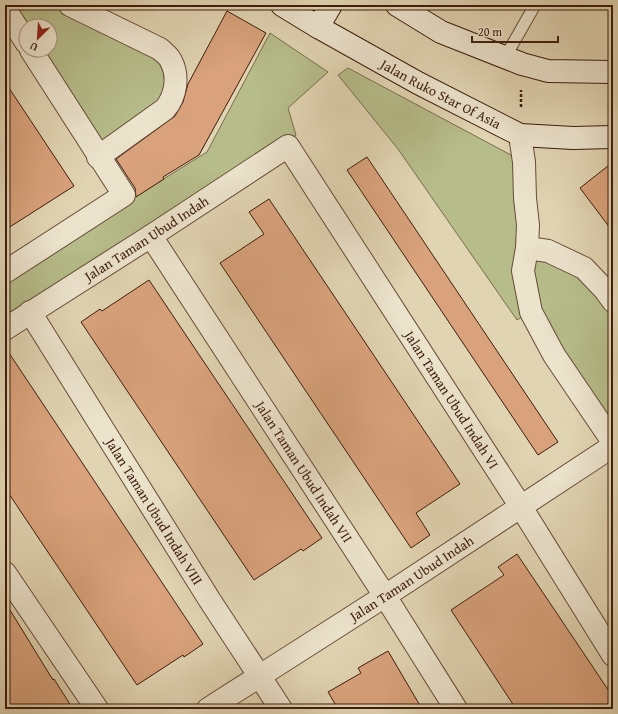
<svg xmlns="http://www.w3.org/2000/svg" width="618" height="714" viewBox="0 0 618 714" font-family="'Gentium Book Plus',serif">
<style>
.green{fill:#b6bc8a;stroke:#7a6c4b}
.building{fill:#d9a27c;stroke:#3d1c0c}
.lines{fill:none;stroke-linecap:round;stroke-linejoin:round}
.lane-casing{stroke:#664a36;stroke-width:13}
.street-casing{stroke:#664a36;stroke-width:24}
.secondary-casing{stroke:#3d1c0c;stroke-width:24}
.path{stroke:#3d1c0c;stroke-width:2.5;stroke-dasharray:3 2;stroke-linecap:butt}
.lane{stroke:#ece3cd;stroke-width:11}
.street{stroke:#ece3cd;stroke-width:22}
.secondary{stroke:#ece3cd;stroke-width:22}
.labels{text-anchor:middle;dominant-baseline:central;stroke-width:3;stroke-linejoin:round;paint-order:stroke}
.street-label{font-size:14px;fill:#3d1c0c;stroke:#ece3cd}
</style>
<rect width="100%" height="100%" fill="#e1d4b2"/>
<filter id="stains"><feTurbulence type="fractalNoise" baseFrequency=".005" numOctaves="4"/><feColorMatrix values="0 0 0 0 .2 0 0 0 0 .09 0 0 0 0 .02 0 0 0 .5 -.17"/></filter>
<radialGradient id="worn" r=".72"><stop offset=".6" stop-color="#630" stop-opacity="0"/><stop offset="1" stop-color="#630" stop-opacity=".3"/></radialGradient>
<g class="green">
<path d="M5 5H70L160 49 175 88 98 157 31 50H50V26H26Z"/>
<path d="M270 33 328 72 288 108 296 135 151 236 5 330V272L128 201 207 152Z"/>
<path d="M348 68 524 162 528 225 548 251 613 301V442L530 312 517 320 398 149 338 75Z"/>
</g>
<g class="building">
<path d="M227 11 266 33 199 155 163 177 164 179 136 197 135 188 116 159 175 116 183 102 188 84Z"/>
<path d="M5 82 74 186 5 230Z"/>
<path d="M367 157 558 442 538 455 347 170Z"/>
<path d="M613 162V232L580 188Z"/>
<path d="M269 199 460 484 416 513 430 535 411 548 220 263 264 234 249 212Z"/>
<path d="M149 280 322 538 303 551 301 549 254 580 81 322 100 309 102 311Z"/>
<path d="M5 347 203 644 184 657 183 655 137 685 5 488Z"/>
<path d="M517 554 613 697V709H516L451 610 504 575 498 567Z"/>
<path d="M5 602 53 680 54 679 73 709H5Z"/>
<path d="M388 651 422 709H338L328 692 361 673 358 668Z"/>
</g>
<g class="lines">
<g class="lane-casing">
<path id="lane" d="M497 53 508 51 511 47 535 5"/>
</g>
<g class="street-casing">
<g id="street">
<path d="M70 5 160 49C164 53 169 56 171 61 179 76 176 96 165 109L98 157"/>
<path d="M5 9 26 42"/>
<path d="M520 135 524 162 525 198 528 225 527 248 523 271 531 312 554 355 613 442"/>
<path id="s1" d="M151 236 385 596 456 709"/>
<path d="M527 248 548 251 584 268 605 290 613 301"/>
<path d="M5 272 124 195 31 50"/>
<path id="s2" d="M30 312 209 599 281 709"/>
<path id="s3" d="M5 329 151 236 288 146 521 507 613 655"/>
<path d="M5 573 97 709"/>
<path id="s4" d="M208 709 385 596 613 446"/>
</g>
</g>
<g class="secondary-casing">
<g id="secondary">
<path id="s5" d="M282 5 318 27 418 83 520 135 573 138 613 137"/>
<path d="M397 5 441 32 522 64 548 71 613 72"/>
<path d="M318 27 331 5"/>
</g>
</g>
<path class="path" d="M521 107V90"/>
<use href="#lane" class="lane"/>
<use href="#street" class="street"/>
<use href="#secondary" class="secondary"/>
</g>
<g class="labels">
<g class="street-label">
<text stroke="none"><textPath href="#s5" startOffset="182">Jalan Ruko Star Of Asia</textPath></text>
<text stroke="none"><textPath href="#s3" startOffset="168">Jalan Taman Ubud Indah</textPath></text>
<text stroke="none"><textPath href="#s3" startOffset="639">Jalan Taman Ubud Indah VI</textPath></text>
<text stroke="none"><textPath href="#s1" startOffset="281">Jalan Taman Ubud Indah VII</textPath></text>
<text stroke="none"><textPath href="#s2" startOffset="235">Jalan Taman Ubud Indah VIII</textPath></text>
<text stroke="none"><textPath href="#s4" startOffset="242">Jalan Taman Ubud Indah</textPath></text>
</g>
</g>
<rect width="618" height="714" fill="none" stroke="#e1d4b2" stroke-width="20"/>
<rect x="6" y="6" width="606" height="702" fill="none" stroke="#3d1c0c" stroke-width="2"/>
<rect x="10" y="10" width="598" height="694" fill="none" stroke="#3d1c0c"/>
<g transform="translate(38 38) rotate(205)"><circle r="19" fill="#ece3cd" stroke="#a69380"/>
<path d="M0-3L7 15L0 10L-7 15Z" fill="#8f2418"/>
<text y="-6" font-size="11" font-weight="bold" text-anchor="middle" fill="#3d1c0c">U</text>
</g>
<path d="M472 36v6h86v-6" fill="none" stroke="#3d1c0c" stroke-width="2"/>
<text x="478" y="36" font-size="12" fill="#3d1c0c" stroke="#ece3cd" stroke-width="3" paint-order="stroke">20 m</text>
<rect width="100%" height="100%" filter="url(#stains)"/>
<rect width="100%" height="100%" fill="url(#worn)"/>
</svg>
